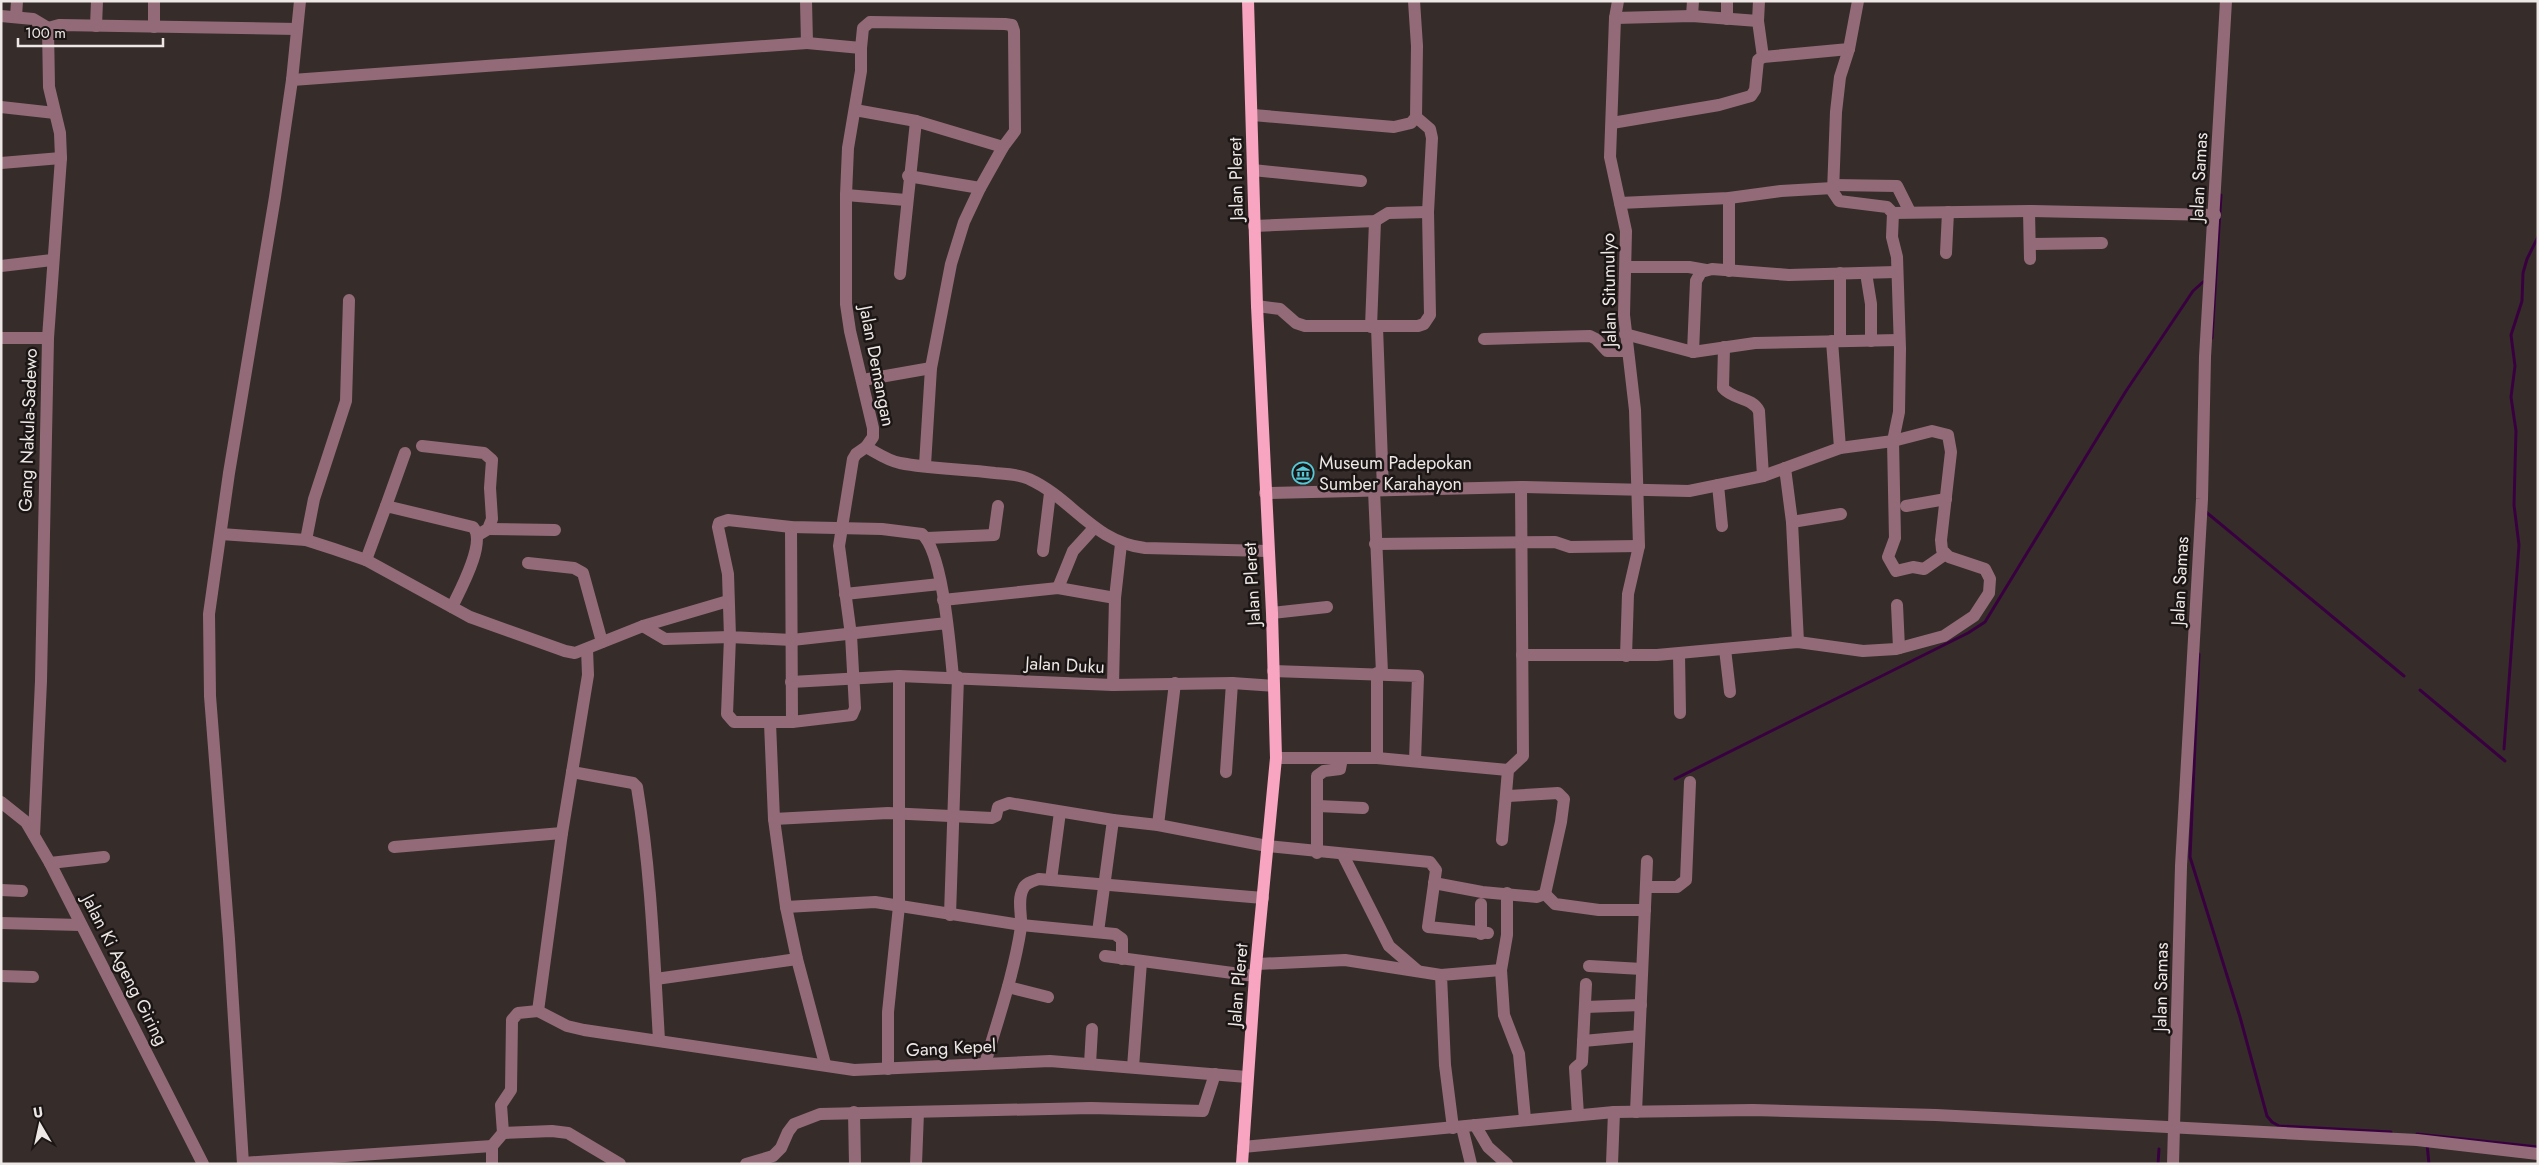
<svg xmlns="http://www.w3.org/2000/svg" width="2539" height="1165" viewBox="0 0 2539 1165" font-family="Jost,sans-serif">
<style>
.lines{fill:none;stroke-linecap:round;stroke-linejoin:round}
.stream{stroke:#390040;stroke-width:3}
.minor{stroke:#936b78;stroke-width:12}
.major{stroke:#f7a5c1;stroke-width:12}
.labels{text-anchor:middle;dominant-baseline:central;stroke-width:5;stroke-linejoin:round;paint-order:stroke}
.street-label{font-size:18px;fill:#ede7e5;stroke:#1b1615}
.poi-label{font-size:18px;fill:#ede7e5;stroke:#1b1615;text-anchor:start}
</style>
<rect width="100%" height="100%" fill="#362d2b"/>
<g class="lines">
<g class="stream">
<path d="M2212 338 2221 195"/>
<path d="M2206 512 2404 676"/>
<path d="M2199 654 2190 857 2240 1017 2267 1116 2272 1122 2279 1126 2391 1132"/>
<path d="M2420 690 2505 761"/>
<path d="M2504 749 2519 545 2514 505 2516 431 2511 397 2515 366 2511 335 2522 301 2523 273 2527 259 2538 237"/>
<path d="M1675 779 1968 633 1985 622 2126 391 2193 291 2203 282 2207 281"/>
<path d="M2417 1134 2538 1147"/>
<path d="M2427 1144 2429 1164"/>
<path d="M2158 1164 2159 1149"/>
</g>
<g class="minor">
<path d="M806 1 807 43 861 48V71L848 148 846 195V304L850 331 873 428V437L866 447C877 453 888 461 900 463 931 469 964 469 995 473 1006 474 1019 474 1029 479 1073 499 1093 542 1145 548L1268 551"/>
<path d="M1618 1 1615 18 1610 157 1626 231 1624 315 1635 410 1639 546 1628 594 1626 656"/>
<path d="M1727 1V19"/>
<path d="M1759 1 1758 21 1763 57"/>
<path d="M1858 1 1849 49 1840 77 1836 112 1833 192 1839 201 1887 207 1893 213 1892 237 1897 257 1900 349 1899 412 1893 441 1895 538 1888 557 1896 571 1913 567 1924 569 1944 555"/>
<path d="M1 16 33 19 48 28 59 25 297 29"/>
<path d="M1692 16 1693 1"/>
<path d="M16 17 17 1"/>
<path d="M1615 18 1692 16 1758 21"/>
<path d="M96 26 97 1"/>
<path d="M154 27V1"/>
<path d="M861 48 863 28 870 22 1005 24 1012 25 1014 31 1015 131 1003 147 980 188 964 222 951 264 931 368 925 465"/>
<path d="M292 80 807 43"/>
<path d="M1 107 55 113"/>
<path d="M855 110 916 121 1003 147"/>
<path d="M1253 115 1394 127 1411 123 1416 117 1417 46 1414 1"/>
<path d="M1612 123 1719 105 1751 96 1755 90 1758 60 1763 57 1849 49"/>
<path d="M1 163 61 158"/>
<path d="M1253 170 1361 181"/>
<path d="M908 176 980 188"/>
<path d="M1834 185 1897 186 1910 212"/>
<path d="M846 195 906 200"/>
<path d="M1729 198V271"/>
<path d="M1620 203 1729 198 1781 191 1833 188"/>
<path d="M2029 211 2030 259"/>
<path d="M1893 213 2029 211 2215 215"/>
<path d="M1254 226 1375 221 1388 213 1428 212"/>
<path d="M2030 244 2102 243"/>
<path d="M1946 253 1948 212"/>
<path d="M1 266 52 260"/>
<path d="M1627 267H1689L1706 270"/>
<path d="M1866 273 1871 304V341"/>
<path d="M900 274 916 121"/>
<path d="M1257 306 1280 309 1296 323 1305 326H1418L1424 324 1430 315 1428 212 1432 138 1430 129 1416 117"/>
<path d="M1371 327 1375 221"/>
<path d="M1377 327 1383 490"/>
<path d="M1625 334 1693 352 1755 343 1899 340"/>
<path d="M1 338H48"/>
<path d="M1484 339 1590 336 1596 339 1607 351H1627"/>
<path d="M1832 341 1840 448"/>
<path d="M1840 341V273"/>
<path d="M1724 347 1723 388C1733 400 1752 397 1759 411L1763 476"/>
<path d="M1693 352 1696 281 1701 272 1712 269 1789 275 1896 272"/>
<path d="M863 380 931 368"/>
<path d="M422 446 484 453 492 460 490 488 492 519 488 529 478 535"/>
<path d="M1785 468 1792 522 1798 642"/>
<path d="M1718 485 1722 526"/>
<path d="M1374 490 1382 673"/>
<path d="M1265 493 1521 487 1689 491 1763 476 1840 448 1893 441 1932 431 1948 435 1951 452 1941 540 1942 550 1949 557 1985 569 1990 579 1989 593 1974 616 1944 636 1896 649 1863 651 1798 642 1657 655H1522"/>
<path d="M386 506 405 453"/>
<path d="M1906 506 1946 499"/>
<path d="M1792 522 1841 514"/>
<path d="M791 527 792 722"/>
<path d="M488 529 555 530"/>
<path d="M221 534 306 540 334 549 366 560 470 617 565 651 575 653 643 626 728 601"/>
<path d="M927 538 994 535 998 506"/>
<path d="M306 540 314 499 346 401 349 300"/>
<path d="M1375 544 1555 542 1570 547 1639 546"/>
<path d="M1043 551 1050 493"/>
<path d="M366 560 386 506 473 527C487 542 460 590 452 607"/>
<path d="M528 563 574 568 583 573 602 642"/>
<path d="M1058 588 1073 551 1094 528"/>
<path d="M845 594 940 584"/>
<path d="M943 600 1058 588 1115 598"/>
<path d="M1897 605 1899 648"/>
<path d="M1272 613 1327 607"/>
<path d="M947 623 792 640 730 637 728 574 718 527 719 523 728 520 791 527 882 529 922 534C943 552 950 648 953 677"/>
<path d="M643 626 665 639 730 637 727 714 734 722H792L852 715 855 708 851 635 839 546 853 459 856 454 866 447"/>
<path d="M1725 649 1730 692"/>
<path d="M1679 654 1680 713"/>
<path d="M1273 671 1418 676 1415 761"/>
<path d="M791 682 899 676 1113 685 1232 683 1274 686"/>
<path d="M1113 685 1115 598 1121 544"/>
<path d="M770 723 774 819 888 813 992 818 996 816 998 807 1009 803 1113 820"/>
<path d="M1276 758H1377L1508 770"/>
<path d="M1377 758V673"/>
<path d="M572 772 633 783 637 787C651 871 654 955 659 1040"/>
<path d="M1226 772 1232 683"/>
<path d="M1 802 26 822 50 863 203 1164"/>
<path d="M1318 806 1363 808"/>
<path d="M774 819 786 907 797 959 825 1064"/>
<path d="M1158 825 1175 683"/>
<path d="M34 835 41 681 48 338 61 158 60 133 49 87 48 28"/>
<path d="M1502 840 1508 770 1523 756 1521 487"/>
<path d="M394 847 562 833"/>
<path d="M1317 853V776L1324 771 1340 769 1342 758"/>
<path d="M1343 855 1389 946 1418 971"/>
<path d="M50 863 104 857"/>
<path d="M1051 880 1060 812"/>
<path d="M1434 883 1482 892 1537 897 1545 894 1561 822 1564 799 1558 793 1508 796"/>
<path d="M1646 887H1677L1686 880 1690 782"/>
<path d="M1 890 22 891"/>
<path d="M1507 893V935L1501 970 1504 1015 1519 1054 1525 1119"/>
<path d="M1545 894 1555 904 1599 910H1645"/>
<path d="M786 907 875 902 1021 925 1115 934 1122 939V959"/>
<path d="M950 915 958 677"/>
<path d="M1 923 81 925"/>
<path d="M1098 932 1113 820 1158 825 1267 846 1430 862 1436 870 1428 927 1488 933"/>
<path d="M1481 934V904"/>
<path d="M1105 956 1255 976"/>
<path d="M1257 964 1345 960 1441 975"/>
<path d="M1589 966 1642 969"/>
<path d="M1 976 33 977"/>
<path d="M656 979 797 959"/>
<path d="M1008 987 1048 997"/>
<path d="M1585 1007 1641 1005"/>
<path d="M538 1011 567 1026 584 1030 854 1070 1050 1061 1247 1077"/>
<path d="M1583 1041 1639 1036"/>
<path d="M985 1064C998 1019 1014 974 1021 927 1022 915 1017 900 1023 889 1025 883 1033 881 1039 879L1263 898"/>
<path d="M1090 1064 1092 1029"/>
<path d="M1133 1067 1141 962"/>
<path d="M888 1069V1012L899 906V676"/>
<path d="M854 1112 855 1164"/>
<path d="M1636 1112 1647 861"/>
<path d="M1578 1115 1575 1068 1582 1062 1586 984"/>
<path d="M1475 1125 1488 1147 1507 1164"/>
<path d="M1462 1127 1471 1164"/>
<path d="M1453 1128 1445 1065 1441 975 1501 970"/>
<path d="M503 1133 552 1131 568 1133 620 1164"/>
<path d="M1243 1147 1614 1112 1753 1110 1936 1115 2417 1140 2538 1154"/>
<path d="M243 1163 492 1146"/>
<path d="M243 1164 229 939 210 696 209 614 229 473 275 197 292 80 300 1"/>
<path d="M492 1164V1146L503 1133 501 1105 511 1090 512 1020 518 1013 538 1011 562 833 588 675 587 649"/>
<path d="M746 1164 773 1156 781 1148 788 1132 794 1124 820 1114 1091 1108 1203 1111 1215 1074"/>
<path d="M916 1164 918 1112"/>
<path d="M1612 1164 1614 1112"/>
<path d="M2173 1164 2181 866 2202 499 2205 357 2226 1"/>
</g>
<path class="major" d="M1242 1164 1255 976 1276 758 1272 613 1257 306 1248 1"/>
</g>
<defs>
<g id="museum-ring" transform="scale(1.125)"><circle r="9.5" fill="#1b1615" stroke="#53cbdb" stroke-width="1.5"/><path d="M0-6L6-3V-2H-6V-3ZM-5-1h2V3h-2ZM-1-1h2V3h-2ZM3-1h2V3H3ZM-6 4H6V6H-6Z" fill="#53cbdb"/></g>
</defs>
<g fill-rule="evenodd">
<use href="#museum-ring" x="1303" y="473"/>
</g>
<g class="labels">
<g class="street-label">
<text transform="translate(2199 177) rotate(-87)">Jalan Samas</text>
<text transform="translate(1236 179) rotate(-91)">Jalan Pleret</text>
<text transform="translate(1609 290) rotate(-91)">Jalan Situmulyo</text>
<text transform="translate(877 366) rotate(79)">Jalan Demangan</text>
<text transform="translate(28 430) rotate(-88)">Gang Nakula-Sadewo</text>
<text transform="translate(2180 581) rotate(-87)">Jalan Samas</text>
<text transform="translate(1252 584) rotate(-93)">Jalan Pleret</text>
<text transform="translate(1065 665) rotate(3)">Jalan Duku</text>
<text transform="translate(125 970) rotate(63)">Jalan Ki Ageng Giring</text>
<text transform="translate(1238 985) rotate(-85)">Jalan Pleret</text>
<text transform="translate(2161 987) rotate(-89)">Jalan Samas</text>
<text transform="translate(951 1048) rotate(-3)">Gang Kepel</text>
</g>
<g class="poi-label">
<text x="1319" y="463">Museum Padepokan<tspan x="1319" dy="21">Sumber Karahayon</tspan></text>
</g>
</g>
<rect width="2539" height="1165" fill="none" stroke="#ede7e5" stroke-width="5"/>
<g transform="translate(40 1125) rotate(351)" stroke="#1b1615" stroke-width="4" paint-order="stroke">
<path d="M0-4L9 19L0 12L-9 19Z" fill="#ede7e5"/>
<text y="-8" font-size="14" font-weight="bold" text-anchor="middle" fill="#ede7e5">U</text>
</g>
<path d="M18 38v8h145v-8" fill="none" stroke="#ede7e5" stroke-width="2.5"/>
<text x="25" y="38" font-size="15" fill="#ede7e5" stroke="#1b1615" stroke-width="4" paint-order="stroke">100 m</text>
</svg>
